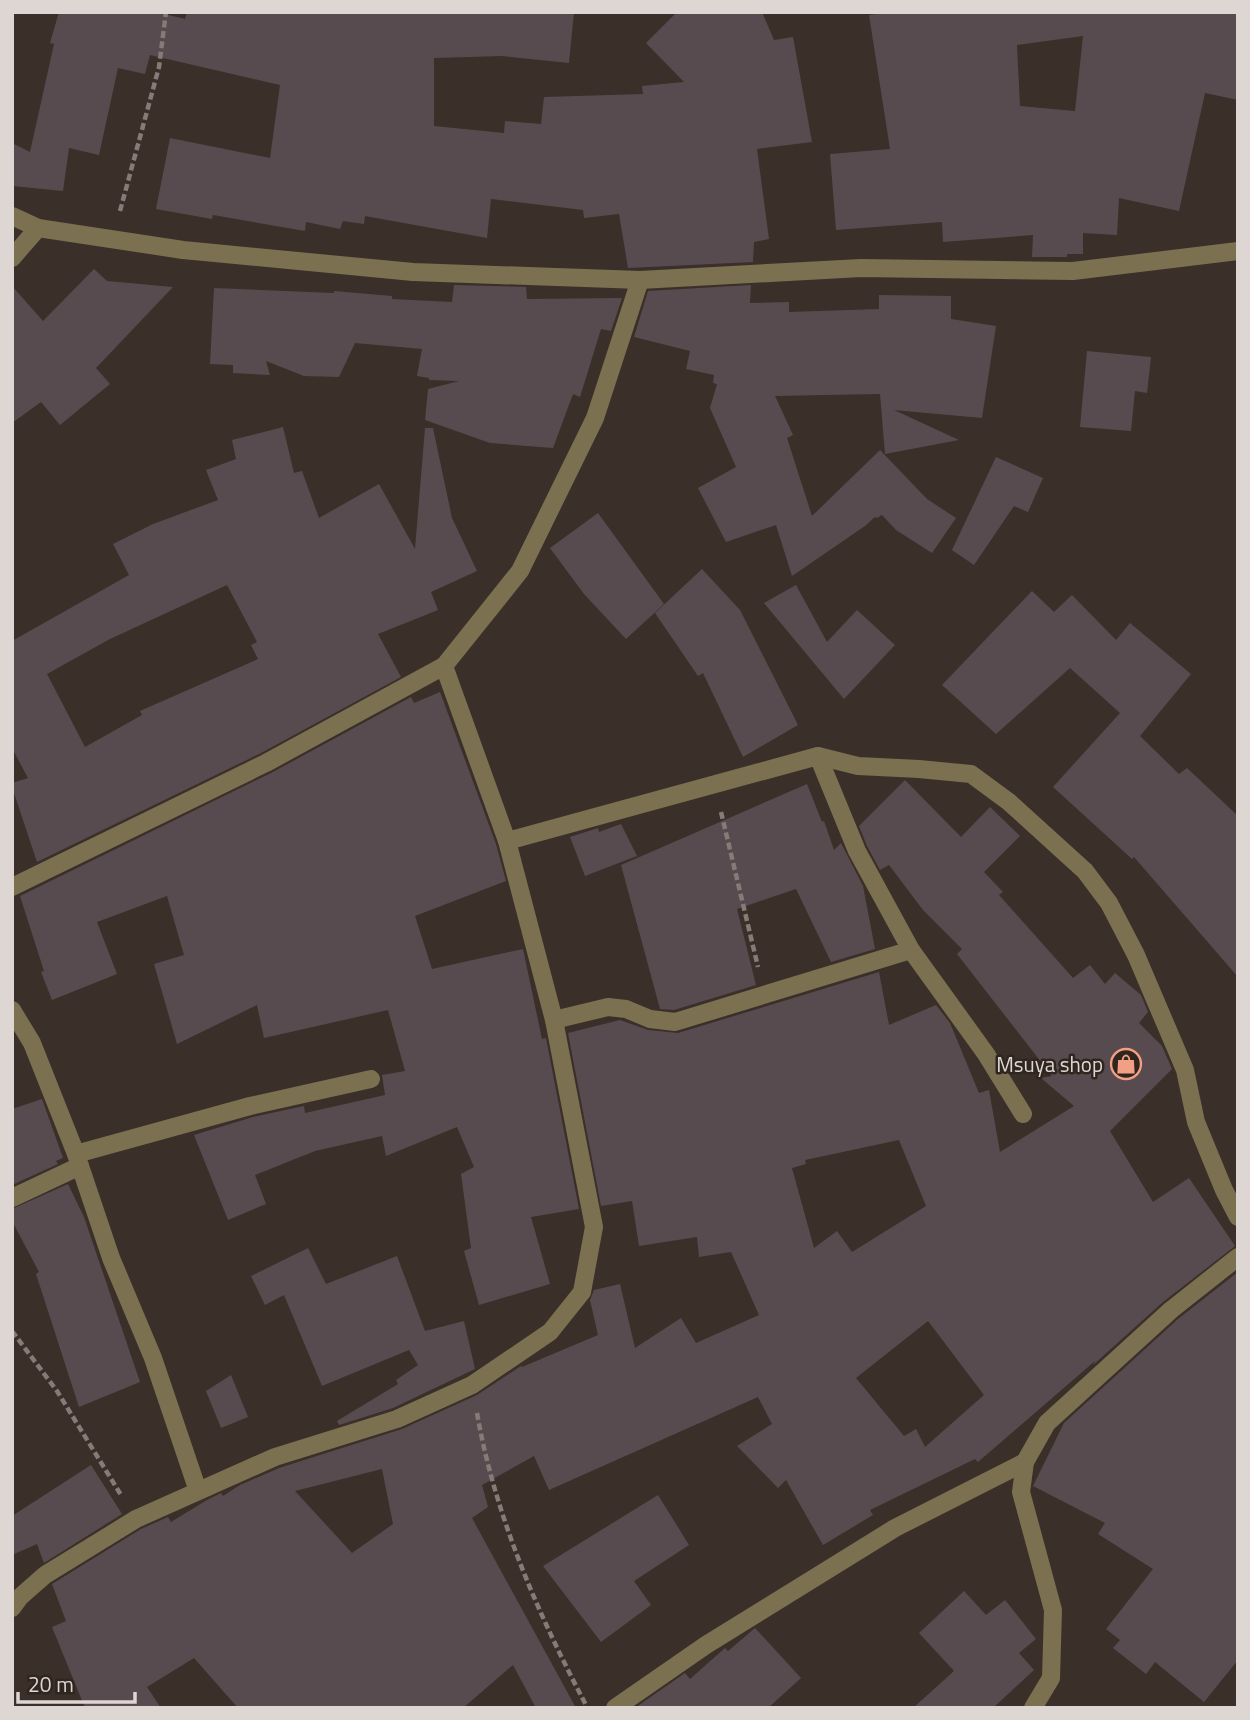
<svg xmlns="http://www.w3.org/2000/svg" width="1250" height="1720" viewBox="0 0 1250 1720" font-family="'Titillium Web',sans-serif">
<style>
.building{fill:#584b4f;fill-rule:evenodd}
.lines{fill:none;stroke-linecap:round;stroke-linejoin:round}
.path{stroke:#857b77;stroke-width:4.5;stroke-dasharray:7 3.5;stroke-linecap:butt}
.minor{stroke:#7b7150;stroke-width:18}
.labels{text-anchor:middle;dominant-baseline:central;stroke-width:5;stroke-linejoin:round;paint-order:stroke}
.poi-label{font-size:21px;fill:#ddd6d2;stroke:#302620;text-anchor:end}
</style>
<rect width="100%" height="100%" fill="#3b2f2a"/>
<g class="building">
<path d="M59 12H156L185 19 187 12H574L569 63 502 56 434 58V126L504 133 505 121 541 124 544 97 643 94 642 86 684 82 646 43 677 12H762L774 40 793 37 812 142 757 149 769 239 754 242 753 262 628 268 619 214 584 218 583 210 491 199 487 238 365 216 364 224 343 221 340 229 306 222 305 231 213 215 212 219 156 209 170 138 270 158 280 85 150 55 145 74 118 68 99 155 69 148 63 191 12 186V143L30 152 54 44 50 43Z"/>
<path d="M890 12H1238V100L1205 93 1179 211 1119 198 1117 235 1083 233V254H1067V257H1032L1033 235 943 242 942 222 836 230 830 154 890 149 869 15ZM1083 36 1075 111 1020 106 1017 45Z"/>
<path d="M94 269 107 281 173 287 96 368 110 384 60 425 41 402 12 423V286L43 321Z"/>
<path d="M454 285 526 287 527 299 622 298 611 331 601 329 580 397 573 394 553 448 490 443 425 420 428 389 459 381 429 380V378L417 376 422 349 355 343 339 377 304 376 266 361 270 375 233 373V365L210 364 214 288 334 293V291L392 296V299L452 302Z"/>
<path d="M751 285 750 303 789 302V312L879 309V295L951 296V319L996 326 982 418 894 410 959 440 885 454 880 394 775 396 793 435 787 438 812 516 880 450 927 499 956 518 932 553 896 530 882 515 877 518 875 517 865 526 792 576 776 525 726 542 698 488 736 467 710 408 717 384 713 383 714 375 686 369 690 351 634 337 648 291Z"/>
<path d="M1087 351 1151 357 1147 393 1135 391 1131 431 1080 427Z"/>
<path d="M283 427 294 473 302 471 319 518 379 484 415 549 425 428H433L452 518 477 571 431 592 438 610 378 634 401 677 261 753 37 862 12 787V783L28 778 12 748V641L129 575 113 544 153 524 218 500 206 470 236 459 232 440ZM227 585 257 642 251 645 258 659 140 711 142 715 85 747 47 674 110 639Z"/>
<path d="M996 457 1043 478 1028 512 1014 506 974 565 952 550Z"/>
<path d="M598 513 664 604 626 639 584 594 550 548Z"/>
<path d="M702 569 740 610 798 725 743 757 703 673 698 676 655 613Z"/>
<path d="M796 585 827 642 857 610 895 645 844 699 764 603Z"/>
<path d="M1032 591 1054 612 1072 595 1116 640 1130 623 1191 674 1140 736 1179 774 1187 768 1238 816V977L1134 857 1132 859 1053 787 1120 713 1070 668 996 734 942 685Z"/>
<path d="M440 692 496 844 506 881 415 916 432 969 523 949 542 1039 546 1038 579 1209 531 1217 550 1284 479 1305 464 1251 471 1248 461 1174 474 1167 457 1127 386 1156 382 1136 315 1151 255 1175 266 1204 228 1220 194 1135 253 1117 304 1106 305 1113 385 1095 382 1075 405 1071 388 1010 264 1038 257 1005 177 1044 154 964 184 955 167 896 97 922 117 974 52 1000 41 972 44 971 20 896 271 773 411 697 414 703Z"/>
<path d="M905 780 961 837 990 807 1020 836 984 872 1003 892 999 895 1073 978 1090 965 1105 984 1115 973 1141 995 1148 1012 1139 1023 1162 1046 1172 1069 1110 1131 1153 1202 1189 1178 1235 1246 1163 1302 1093 1365 1095 1361 978 1462 975 1459 870 1510 873 1515 823 1545 786 1480 778 1488 737 1446 772 1424 758 1397 549 1490 534 1456 482 1485 488 1507 472 1518 576 1708H536L513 1665 463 1708H238L194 1658 147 1687 161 1708H85L52 1627 66 1621 52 1584 141 1529 168 1517 171 1522 207 1500 221 1493 223 1496 240 1485 279 1468 402 1429 477 1395 521 1366 522 1367 598 1335 590 1300 594 1290 620 1284 635 1348 681 1318 696 1343 759 1315 731 1252 699 1257 697 1237 639 1246 632 1201 601 1206 568 1033 620 1020 648 1030 678 1033 879 972 889 1025 936 1005 950 1023 979 1093 989 1090 1000 1152 1074 1106 1041 1078 1052 1076 957 954 962 949 923 910 889 865 880 870 867 846 859 826ZM899 1140 926 1206 852 1252 837 1231 814 1248 792 1168 806 1164 805 1160ZM928 1321 984 1395 925 1447 916 1429 904 1436 856 1378ZM382 1469 393 1524 352 1553 295 1491Z"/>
<path d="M807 784 822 822 824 821 834 850 841 843 863 886 875 949 831 962 796 889 737 909 756 985 674 1010 660 1009 621 865Z"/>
<path d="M621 824 637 856 585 876 570 837 598 828 599 832Z"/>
<path d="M42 1099 63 1158 56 1161 58 1164 12 1185V1109Z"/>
<path d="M68 1184 84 1217 140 1382 79 1407 36 1274 39 1272 12 1221V1209Z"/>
<path d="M308 1248 326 1284 397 1256 425 1331 464 1321 475 1369 393 1408 339 1425 337 1421 398 1384 396 1380 418 1365 409 1350 322 1386 284 1295 265 1305 251 1276Z"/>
<path d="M1238 1272V1660L1204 1702 1155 1662 1146 1674 1113 1648 1120 1640 1106 1629 1153 1569 1098 1534 1105 1523 1033 1486 1064 1423 1178 1319Z"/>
<path d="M231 1375 248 1417 221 1428 206 1391Z"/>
<path d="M91 1465 122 1514 44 1563 37 1544 12 1555V1516Z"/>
<path d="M658 1495 689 1545 634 1581 651 1605 601 1642 543 1566Z"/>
<path d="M964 1591 986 1615 1005 1600 1036 1639 1019 1653 1034 1670 993 1708H913L954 1671 919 1633Z"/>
<path d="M755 1628 801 1678 768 1708H635L685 1673 690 1679 725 1648 728 1651Z"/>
</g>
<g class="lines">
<g class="path">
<path d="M120 211 159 67 166 12"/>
<path d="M721 812 758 967"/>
<path d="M12 1331 57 1391 121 1495"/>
<path d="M477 1413C495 1516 538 1614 586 1705"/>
</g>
<g class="minor">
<path d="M12 216 38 228 183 250 413 272 640 280 861 268 1073 271 1238 251"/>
<path d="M12 258 38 228"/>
<path d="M818 756 857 851 911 950 986 1054 1023 1114"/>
<path d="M507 841 818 756 858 766 919 769 971 774 1009 802 1085 871 1109 903 1136 955 1185 1070 1196 1122 1224 1190 1238 1217"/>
<path d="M12 887 266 763 444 666 520 571 595 418 640 280"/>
<path d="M12 1010 32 1043 76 1154 111 1258 153 1358 198 1491"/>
<path d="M554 1020 608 1007 626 1009 650 1019 675 1022 911 950"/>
<path d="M76 1154 250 1106 371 1079"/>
<path d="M12 1198 80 1166"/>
<path d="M12 1608 20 1597 45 1575 136 1519 275 1457 397 1419 472 1385 550 1332 582 1292 594 1227 554 1020 507 841 444 666"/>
<path d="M615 1708 706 1645 895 1528 1025 1462"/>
<path d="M1033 1708 1051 1678 1053 1610 1021 1492 1025 1462 1047 1423 1171 1310 1238 1257"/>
</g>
</g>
<defs>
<g id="shop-ring" transform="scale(1.575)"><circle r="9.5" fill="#302620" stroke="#f39f84" stroke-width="1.5"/><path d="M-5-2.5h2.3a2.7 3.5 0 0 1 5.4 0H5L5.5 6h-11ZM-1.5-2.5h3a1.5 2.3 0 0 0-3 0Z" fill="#f39f84"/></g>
</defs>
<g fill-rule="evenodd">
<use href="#shop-ring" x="1126" y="1064"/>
</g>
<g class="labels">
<g class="poi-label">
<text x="1103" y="1064">Msuya shop</text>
</g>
</g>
<rect width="1250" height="1720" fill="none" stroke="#ddd6d2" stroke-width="28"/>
<path d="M18 1692v10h117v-10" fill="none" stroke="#ddd6d2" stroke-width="3.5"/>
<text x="28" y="1692" font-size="21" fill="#ddd6d2" stroke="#302620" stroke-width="5" paint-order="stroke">20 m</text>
</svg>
